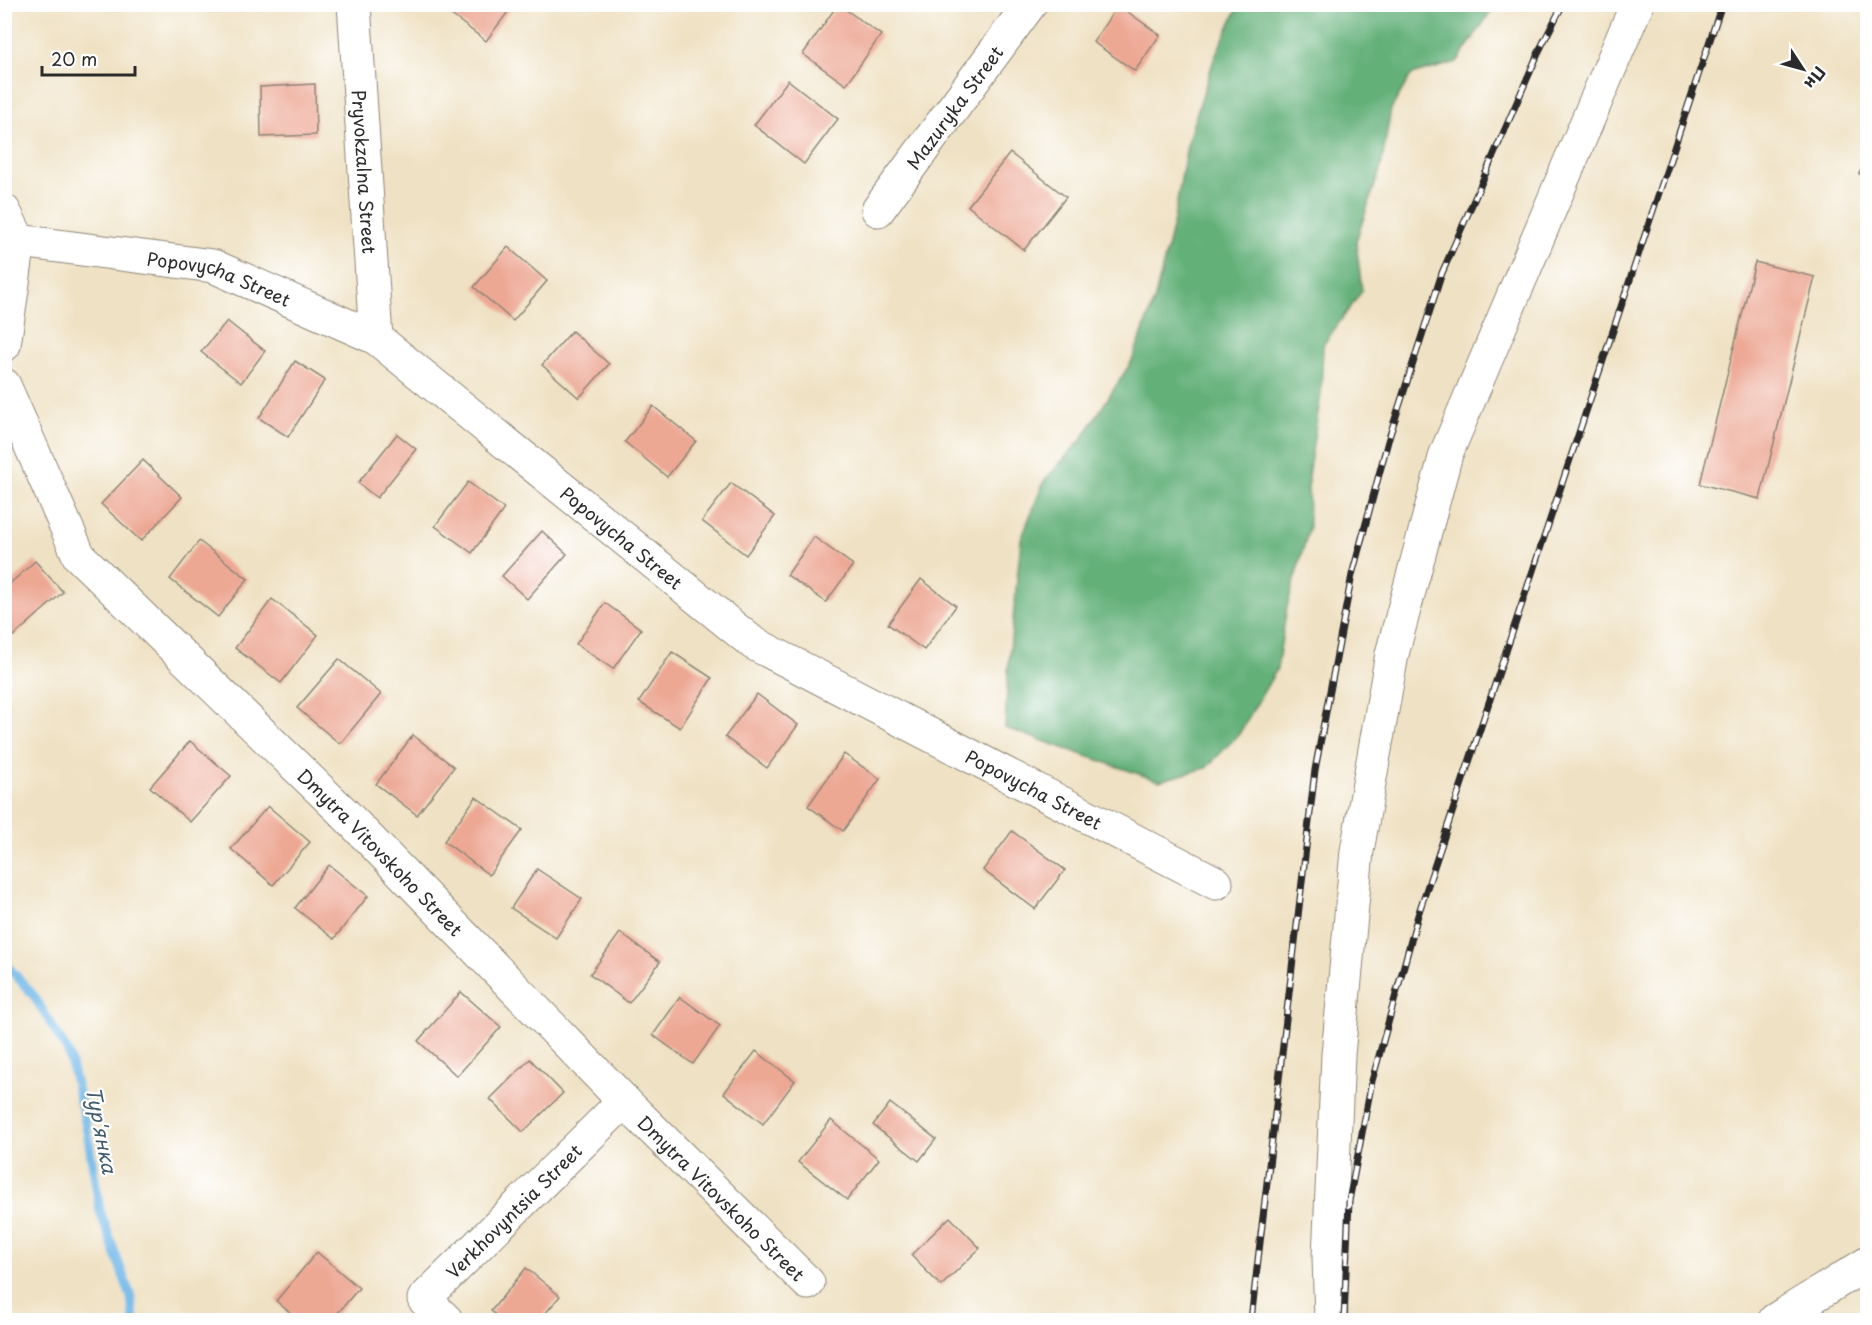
<svg xmlns="http://www.w3.org/2000/svg" width="1872" height="1325" viewBox="0 0 1872 1325" font-family="'Playpen Sans',sans-serif">
<style>
.forest{fill:#64b079;stroke:#486e52;stroke-width:1.5}
.lines{fill:none;stroke-linecap:round;stroke-linejoin:round}
.stream{stroke:#70b8e8;stroke-width:9}
.building{fill:#eda894}
.minor-casing{stroke:#8d8677;stroke-width:35}
.minor{stroke:#fff;stroke-width:33}
.rail-casing{stroke:#2b2b2b;stroke-width:7}
.rail{stroke:#fff;stroke-width:4.5;stroke-dasharray:14;stroke-linecap:butt}
.labels{text-anchor:middle;dominant-baseline:central;stroke-width:4.5;stroke-linejoin:round;paint-order:stroke}
.street-label{font-size:18px;fill:#2b2b2b;stroke:#fff}
.water-label{font-size:20px;font-style:italic;fill:#435c6d;stroke:#fff}
</style>
<rect width="100%" height="100%" fill="#fff"/>
<filter id="ink" filterUnits="userSpaceOnUse"><feTurbulence type="fractalNoise" baseFrequency=".0167" numOctaves="2"/><feDisplacementMap in="SourceGraphic" scale="12" xChannelSelector="R" yChannelSelector="G"/><feConvolveMatrix kernelMatrix="1 2 1 2 8 2 1 2 1" color-interpolation-filters="sRGB"/></filter>
<filter id="wash" filterUnits="userSpaceOnUse"><feTurbulence type="fractalNoise" baseFrequency=".008" numOctaves="4" result="noise"/><feDisplacementMap in="SourceGraphic" scale="24" xChannelSelector="R" yChannelSelector="G"/><feGaussianBlur stdDeviation="1.35" result="paint"/><feColorMatrix in="noise" values="0 0 0 0 0 0 0 0 0 0 0 0 0 0 0 0 0 1.4 0 .05"/><feComposite in="paint" operator="in"/></filter>
<g filter="url(#wash)">
<rect width="100%" height="100%" fill="#efe1c3"/>
<path class="forest" d="M1239 5H1494L1492 10 1457 62 1411 75 1391 109 1381 167 1356 241 1362 291 1323 345 1321 394 1308 476 1309 528 1287 607 1277 669 1239 734 1206 768 1159 781 1005 728 1008 670 1021 539 1044 481 1081 440 1132 361 1155 298 1173 224 1188 140 1215 56Z"/>
<g class="lines">
<path class="stream" d="M4 962 34 996 68 1052 86 1125 100 1211 131 1297 134 1320"/>
</g>
<g id="blocks">
<g class="building">
<path d="M437 4H514L486 41Z"/>
<path d="M838 4 881 35 846 85 803 54Z"/>
<path d="M1118 5 1160 35 1135 71 1093 42Z"/>
<path d="M788 80 838 119 804 164 754 125Z"/>
<path d="M315 84 316 135 261 137 260 87Z"/>
<path d="M1010 153 1066 197 1024 250 968 206Z"/>
<path d="M1868 155V178L1859 174Z"/>
<path d="M508 247 547 281 513 321 474 287Z"/>
<path d="M1755 262 1815 277 1760 499 1700 484Z"/>
<path d="M227 321 265 351 241 383 201 352Z"/>
<path d="M572 331 609 364 579 398 542 365Z"/>
<path d="M295 361 325 380 288 437 259 418Z"/>
<path d="M653 406 696 441 667 477 625 442Z"/>
<path d="M397 434 416 449 377 498 358 483Z"/>
<path d="M143 460 182 497 141 541 101 504Z"/>
<path d="M468 482 504 509 472 553 435 526Z"/>
<path d="M731 483 775 516 746 555 702 521Z"/>
<path d="M542 531 567 554 527 599 502 576Z"/>
<path d="M814 537 853 565 826 602 787 575Z"/>
<path d="M199 541 248 579 218 617 170 579Z"/>
<path d="M35 561 63 592 14 636 4 625V589Z"/>
<path d="M921 579 956 606 924 650 888 624Z"/>
<path d="M272 599 318 635 281 683 235 648Z"/>
<path d="M605 603 641 629 613 669 576 644Z"/>
<path d="M672 652 712 678 680 728 639 702Z"/>
<path d="M339 659 381 694 340 744 297 708Z"/>
<path d="M757 694 798 725 767 768 725 737Z"/>
<path d="M413 735 454 767 417 815 376 784Z"/>
<path d="M190 741 231 776 190 822 150 787Z"/>
<path d="M844 754 880 779 843 831 808 806Z"/>
<path d="M476 797 522 830 489 875 444 841Z"/>
<path d="M268 806 310 842 273 885 231 849Z"/>
<path d="M1012 831 1065 870 1035 909 983 870Z"/>
<path d="M329 865 368 896 334 939 295 908Z"/>
<path d="M537 869 582 899 556 938 511 908Z"/>
<path d="M620 933 660 962 629 1003 590 974Z"/>
<path d="M461 992 501 1027 457 1076 418 1041Z"/>
<path d="M680 997 720 1026 693 1064 653 1035Z"/>
<path d="M756 1051 795 1081 763 1124 724 1093Z"/>
<path d="M530 1059 563 1093 523 1132 490 1099Z"/>
<path d="M890 1103 936 1139 919 1161 873 1125Z"/>
<path d="M831 1120 879 1159 847 1200 798 1162Z"/>
<path d="M950 1217 980 1248 941 1286 911 1255Z"/>
<path d="M317 1252 359 1288 332 1320H299L276 1301Z"/>
<path d="M526 1268 560 1296 540 1320H502L491 1311Z"/>
</g>
</g>
</g>
<g filter="url(#ink)">
<use href="#blocks" fill-opacity="0" stroke="#8d8677" stroke-width="1.5"/>
<g class="lines">
<g class="minor-casing">
<g id="minor">
<path id="s1" d="M354 4 376 338"/>
<path id="s2" d="M878 210 1030 4"/>
<path d="M4 211 19 241"/>
<path id="s3" d="M4 246 19 241 213 266 376 338 753 643 1216 883"/>
<path d="M4 345 19 241"/>
<path id="s4" d="M4 385 79 556 343 812 624 1101 808 1283"/>
<path id="s5" d="M446 1320 424 1299 624 1101"/>
<path d="M1331 1320 1329 1257 1338 1055 1357 851 1392 654 1446 454 1637 4"/>
<path d="M1775 1320 1868 1263"/>
</g>
</g>
<use href="#minor" class="minor"/>
<g class="rail-casing">
<g id="rail">
<path d="M1251 1320 1315 770 1352 575 1388 441 1442 273 1541 47 1563 4"/>
<path d="M1344 1320 1349 1201 1372 1081 1418 915 1722 4"/>
</g>
</g>
<use href="#rail" class="rail"/>
</g>
</g>
<g class="labels">
<g class="street-label">
<text stroke="none"><textPath href="#s2" startOffset="128">Mazuryka Street</textPath></text>
<text stroke="none"><textPath href="#s1" startOffset="168">Pryvokzalna Street</textPath></text>
<text stroke="none"><textPath href="#s3" startOffset="220">Popovycha Street</textPath></text>
<text stroke="none"><textPath href="#s3" startOffset="706">Popovycha Street</textPath></text>
<text stroke="none"><textPath href="#s3" startOffset="1191">Popovycha Street</textPath></text>
<text stroke="none"><textPath href="#s4" startOffset="609">Dmytra Vitovskoho Street</textPath></text>
<text stroke="none"><textPath href="#s4" startOffset="1095">Dmytra Vitovskoho Street</textPath></text>
<text stroke="none"><textPath href="#s5" startOffset="156">Verkhovyntsia Street</textPath></text>
</g>
<g class="water-label">
<text transform="translate(102 1130) rotate(79)">Тур'янка</text>
</g>
</g>
<rect width="1872" height="1325" fill="none" stroke="#fff" stroke-width="24"/>
<g transform="translate(1803 69) rotate(126)" stroke="#ffffff" stroke-width="4.5" paint-order="stroke">
<path d="M0-4.5L10 22L0 15L-10 22Z" fill="#2b2b2b"/>
<text y="-9" font-size="16" font-weight="bold" text-anchor="middle" fill="#2b2b2b">Пн</text>
</g>
<path d="M42 66v9h93v-9" fill="none" stroke="#2b2b2b" stroke-width="3"/>
<text x="51" y="66" font-size="18" fill="#2b2b2b" stroke="#ffffff" stroke-width="4.5" paint-order="stroke">20 m</text>
</svg>
